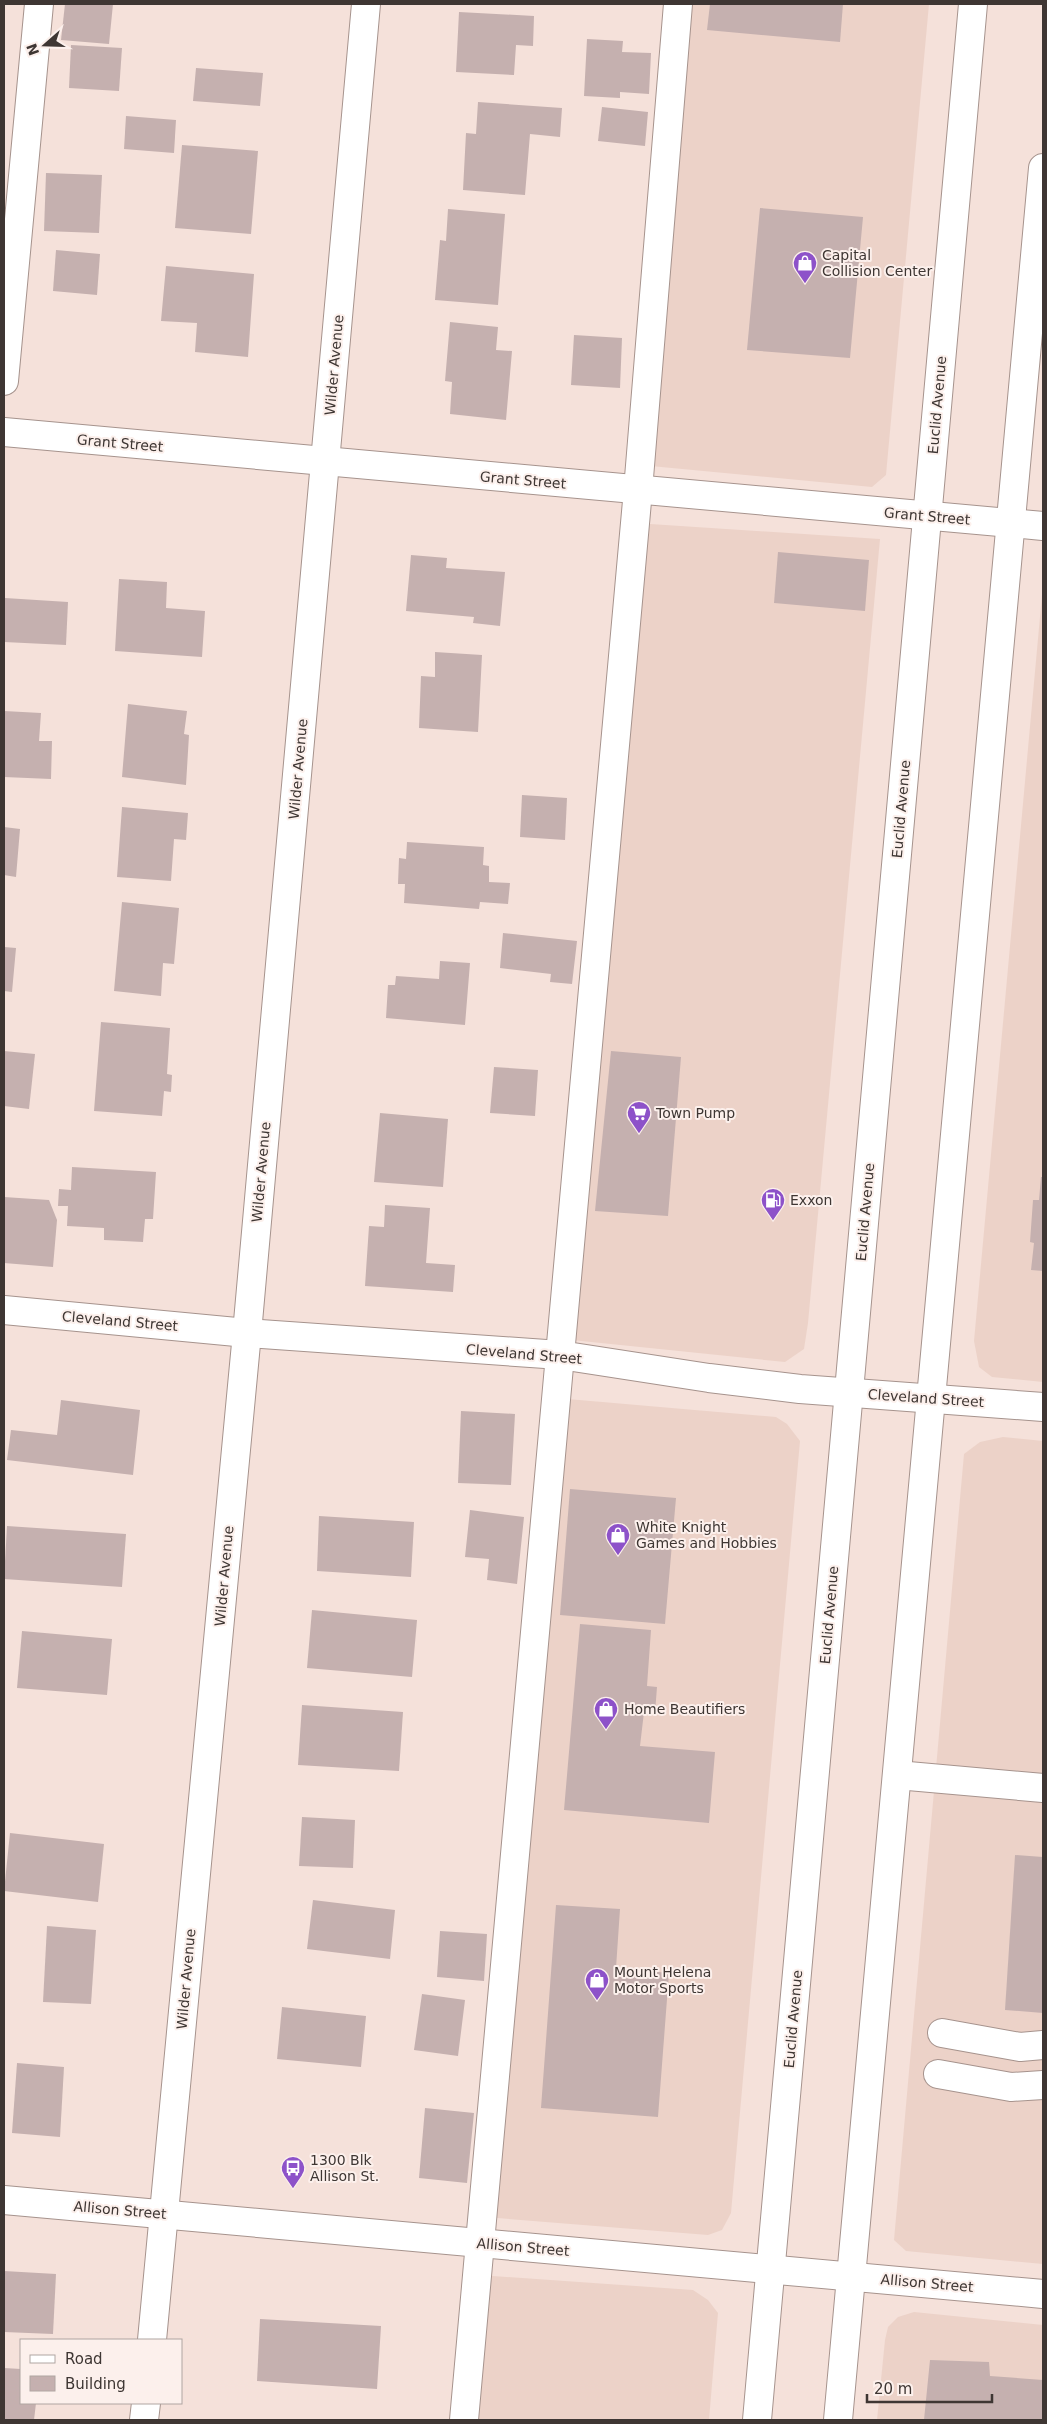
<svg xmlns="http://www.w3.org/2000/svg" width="1047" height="2424" viewBox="0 0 1047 2424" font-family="'DejaVu Sans',sans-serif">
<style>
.built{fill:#ecd2c8}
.building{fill:#c5b0af}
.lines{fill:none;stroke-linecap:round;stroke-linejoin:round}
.minor-casing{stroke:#a6938d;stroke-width:30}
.highway-casing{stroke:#a6938d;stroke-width:30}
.minor{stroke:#fff;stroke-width:28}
.highway{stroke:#fff;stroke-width:28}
.labels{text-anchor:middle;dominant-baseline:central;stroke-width:4;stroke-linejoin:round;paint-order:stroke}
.poi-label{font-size:14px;fill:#3e3633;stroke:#fcf0ec;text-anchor:start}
.street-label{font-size:14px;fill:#3e3633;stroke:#fcf0ec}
</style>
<rect width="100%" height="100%" fill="#f5e1da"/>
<g class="built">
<path d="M678 4H929L886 475 872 487 640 465Z"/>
<path d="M635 523 880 539 808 1323 804 1349 785 1362 562 1339Z"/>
<path d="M1043 584V1382L992 1377 979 1367 974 1341Z"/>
<path d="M556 1398 776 1417 787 1424 800 1441 731 2213 722 2230 708 2235 484 2217Z"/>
<path d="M1003 1437 1043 1441V2264L906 2251 894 2240 964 1454 980 1442Z"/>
<path d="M479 2275 693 2290 708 2300 718 2313 709 2420H464Z"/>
<path d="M914 2312 1043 2325V2420H877L885 2340 888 2327 898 2317Z"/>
</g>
<g class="building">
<path d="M65 4H113L109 44 61 40Z"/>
<path d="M710 4H843L840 42 707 30Z"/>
<path d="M459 12 534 16 533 46 516 45 514 75 456 72Z"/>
<path d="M587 39 623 41 622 52 651 53 649 94 620 92V98L584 96Z"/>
<path d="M71 45 122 48 119 91 69 88Z"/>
<path d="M196 68 263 73 260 106 193 101Z"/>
<path d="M478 102 562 108 560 137 530 134 525 195 463 190 466 133 476 134Z"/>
<path d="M602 107 648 112 645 146 598 141Z"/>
<path d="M126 116 176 120 174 153 124 149Z"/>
<path d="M182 145 258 151 251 234 175 228Z"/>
<path d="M46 173 102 175 99 233 44 231Z"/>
<path d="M760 208 863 217 850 358 747 350Z"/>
<path d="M448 209 505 214 498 305 435 300 440 240 446 241Z"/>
<path d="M56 250 100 254 97 295 53 291Z"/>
<path d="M166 266 254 274 248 357 195 352 197 323 161 321Z"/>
<path d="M450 322 498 327 496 350 512 351 506 420 450 414 452 382 445 381Z"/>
<path d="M574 335 622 338 620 388 571 385Z"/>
<path d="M778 552 869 560 865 611 774 603Z"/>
<path d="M411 555 447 558 446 568 505 572 500 626 473 623 474 617 406 611Z"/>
<path d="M119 579 167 582 166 608 205 611 202 657 115 651Z"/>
<path d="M5 598 68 602 66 645 4 642Z"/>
<path d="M435 652 482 655 478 732 419 728 421 676 435 677Z"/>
<path d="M128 704 187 711 184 734 189 735 186 785 122 777Z"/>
<path d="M4 711 41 713 39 741H52L51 779 4 777Z"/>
<path d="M522 795 567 798 565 840 520 837Z"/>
<path d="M122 807 188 813 186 840 174 839 171 881 117 877Z"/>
<path d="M4 827 20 829 16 877 4 875Z"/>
<path d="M407 842 484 847 483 865 489 866V882L510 883 508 904 480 902 479 909 404 903 405 884H398L399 858 406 859Z"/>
<path d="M122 902 179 908 174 964 163 963 161 996 114 991Z"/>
<path d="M503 933 577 941 572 984 550 982 551 974 500 968Z"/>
<path d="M4 947 16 948 12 992 4 991Z"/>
<path d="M440 961 470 963 465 1025 386 1018 388 985H395L396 976 439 979Z"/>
<path d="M101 1022 170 1028 167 1074 172 1075 171 1092 164 1091 162 1116 94 1111Z"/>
<path d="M4 1051 35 1054 29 1109 4 1106Z"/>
<path d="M611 1051 681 1057 668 1216 595 1211Z"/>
<path d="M494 1067 538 1070 535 1116 490 1113Z"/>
<path d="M380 1113 448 1119 443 1187 374 1182Z"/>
<path d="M72 1167 156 1172 153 1219H145L143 1242 104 1240V1228L67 1226 68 1206H58L59 1189 71 1190Z"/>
<path d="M1041 1177H1043V1271L1031 1270 1034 1243 1030 1242 1033 1200H1039Z"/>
<path d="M4 1197 49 1200 57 1220 53 1267 4 1263Z"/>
<path d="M385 1205 430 1208 426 1263 455 1265 453 1292 365 1286 369 1226 384 1227Z"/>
<path d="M61 1400 140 1410 133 1475 7 1460 11 1430 57 1435Z"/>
<path d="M461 1411 515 1414 511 1485 458 1483Z"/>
<path d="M570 1489 676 1498 665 1624 560 1615Z"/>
<path d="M470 1510 524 1517 517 1584 487 1580 489 1559 465 1557Z"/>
<path d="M319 1516 414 1522 411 1577 317 1571Z"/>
<path d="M7 1526 126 1534 122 1587 4 1579Z"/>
<path d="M312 1610 417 1620 412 1677 307 1668Z"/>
<path d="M580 1624 651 1630 647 1686 657 1687 655 1713 644 1712 640 1746 715 1752 709 1823 564 1810Z"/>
<path d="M22 1631 112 1639 107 1695 17 1688Z"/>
<path d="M302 1705 403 1712 399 1771 298 1765Z"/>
<path d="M302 1817 355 1820 353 1868 299 1866Z"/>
<path d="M10 1833 104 1844 98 1902 4 1891Z"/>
<path d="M1015 1855 1043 1857V2013L1005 2010Z"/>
<path d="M313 1900 395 1910 390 1959 307 1949Z"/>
<path d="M556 1905 620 1909 616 1968 669 1973 658 2117 541 2108Z"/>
<path d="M47 1926 96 1930 91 2004 43 2002Z"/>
<path d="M440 1931 487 1934 484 1981 437 1977Z"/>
<path d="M422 1994 465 2000 458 2056 414 2050Z"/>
<path d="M282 2007 366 2016 361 2067 277 2059Z"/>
<path d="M17 2063 64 2067 60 2137 12 2133Z"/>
<path d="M425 2108 474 2113 467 2183 419 2178Z"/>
<path d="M4 2271 56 2274 53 2334 4 2332Z"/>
<path d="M260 2319 381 2326 377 2389 257 2381Z"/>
<path d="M930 2360 989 2362 990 2376 1043 2380V2420H924Z"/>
<path d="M4 2368 21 2369V2403H36L34 2420H4Z"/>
</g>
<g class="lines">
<g class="minor-casing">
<g id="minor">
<path d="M4 381 39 4"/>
<path d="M4 432 1043 526"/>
<path d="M4 1310 247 1333 560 1355 709 1378 800 1389 1043 1407"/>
<path d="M897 1775 1043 1788"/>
<path d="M942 2033 1020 2047 1043 2045"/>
<path d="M938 2074 1011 2087 1043 2085"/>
<path d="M4 2200 1043 2294"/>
<path d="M152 2340 247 1333 366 4"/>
<path d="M144 2420 146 2403"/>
<path d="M464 2420 638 490 678 4"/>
</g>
</g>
<g class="highway-casing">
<g id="highway">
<path d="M757 2420 973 4"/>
<path d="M838 2420 1043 168"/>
</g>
</g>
<use href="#minor" class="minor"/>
<use href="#highway" class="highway"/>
</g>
<defs>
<g id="shop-pin" transform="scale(1.25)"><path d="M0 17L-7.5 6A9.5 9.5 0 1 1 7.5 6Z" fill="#8d52c9" stroke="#fcf0ec"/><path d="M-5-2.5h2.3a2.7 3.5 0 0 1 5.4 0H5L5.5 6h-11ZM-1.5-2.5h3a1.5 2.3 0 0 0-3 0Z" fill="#fff"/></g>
<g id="supermarket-pin" transform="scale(1.25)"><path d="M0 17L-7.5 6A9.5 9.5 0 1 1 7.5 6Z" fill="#8d52c9" stroke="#fcf0ec"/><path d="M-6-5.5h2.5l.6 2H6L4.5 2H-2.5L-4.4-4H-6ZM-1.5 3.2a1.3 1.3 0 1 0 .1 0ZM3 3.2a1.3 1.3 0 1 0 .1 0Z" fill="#fff"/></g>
<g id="fuel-pin" transform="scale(1.25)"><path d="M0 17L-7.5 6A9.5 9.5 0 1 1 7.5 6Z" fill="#8d52c9" stroke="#fcf0ec"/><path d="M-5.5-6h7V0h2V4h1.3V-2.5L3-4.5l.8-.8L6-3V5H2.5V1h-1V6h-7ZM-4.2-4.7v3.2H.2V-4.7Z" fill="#fff"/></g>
<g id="bus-pin" transform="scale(1.25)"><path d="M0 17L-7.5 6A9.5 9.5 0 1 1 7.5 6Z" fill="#8d52c9" stroke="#fcf0ec"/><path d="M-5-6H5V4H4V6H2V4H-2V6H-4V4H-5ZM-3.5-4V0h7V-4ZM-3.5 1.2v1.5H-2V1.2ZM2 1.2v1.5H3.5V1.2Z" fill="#fff"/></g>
</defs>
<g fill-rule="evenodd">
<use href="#shop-pin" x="805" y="263"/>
<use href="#supermarket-pin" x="639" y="1113"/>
<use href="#fuel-pin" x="773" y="1200"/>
<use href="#shop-pin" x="618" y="1535"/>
<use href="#shop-pin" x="606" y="1709"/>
<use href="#shop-pin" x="597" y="1980"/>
<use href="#bus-pin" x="293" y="2168"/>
</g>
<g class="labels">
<g class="poi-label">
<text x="822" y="255">Capital<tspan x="822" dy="16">Collision Center</tspan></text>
<text x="656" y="1113">Town Pump</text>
<text x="790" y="1200">Exxon</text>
<text x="636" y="1527">White Knight<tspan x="636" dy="16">Games and Hobbies</tspan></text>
<text x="624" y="1709">Home Beautifiers</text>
<text x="614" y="1972">Mount Helena<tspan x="614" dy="16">Motor Sports</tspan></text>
<text x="310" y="2160">1300 Blk<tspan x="310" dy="16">Allison St.</tspan></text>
</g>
<g class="street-label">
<text transform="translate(334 365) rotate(-85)">Wilder Avenue</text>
<text transform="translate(937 405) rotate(-85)">Euclid Avenue</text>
<text transform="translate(120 443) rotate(5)">Grant Street</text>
<text transform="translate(523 480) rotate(5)">Grant Street</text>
<text transform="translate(927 516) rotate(5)">Grant Street</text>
<text transform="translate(298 769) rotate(-85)">Wilder Avenue</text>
<text transform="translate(901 809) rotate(-85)">Euclid Avenue</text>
<text transform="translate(261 1172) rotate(-85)">Wilder Avenue</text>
<text transform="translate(865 1212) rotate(-85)">Euclid Avenue</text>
<text transform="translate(120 1321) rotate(5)">Cleveland Street</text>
<text transform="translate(524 1354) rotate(5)">Cleveland Street</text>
<text transform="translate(926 1398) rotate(4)">Cleveland Street</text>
<text transform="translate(224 1576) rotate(-85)">Wilder Avenue</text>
<text transform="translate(829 1615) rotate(-85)">Euclid Avenue</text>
<text transform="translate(186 1979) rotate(-85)">Wilder Avenue</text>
<text transform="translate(793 2019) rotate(-85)">Euclid Avenue</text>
<text transform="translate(120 2210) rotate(5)">Allison Street</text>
<text transform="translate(523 2247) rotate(5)">Allison Street</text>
<text transform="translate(927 2283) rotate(5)">Allison Street</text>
</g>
</g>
<rect width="1047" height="2424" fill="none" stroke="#3e3633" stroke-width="10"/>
<rect x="20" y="2339" width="162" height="65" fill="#fcf0ec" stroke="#b0a6a2"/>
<rect x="30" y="2355" width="25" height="8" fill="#ffffff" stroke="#b0a6a2"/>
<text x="65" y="2364" font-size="15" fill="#3e3633">Road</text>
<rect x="30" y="2376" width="25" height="15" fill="#c5b0af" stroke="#b0a6a2"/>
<text x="65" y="2389" font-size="15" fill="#3e3633">Building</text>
<g transform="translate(45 45) rotate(250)" stroke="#fcf0ec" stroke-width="4" paint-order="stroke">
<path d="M0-4L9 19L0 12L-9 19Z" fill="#3e3633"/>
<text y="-8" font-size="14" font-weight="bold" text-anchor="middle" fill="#3e3633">N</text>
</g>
<path d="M867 2394v8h125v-8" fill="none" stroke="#3e3633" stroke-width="2.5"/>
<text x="874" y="2394" font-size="15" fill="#3e3633" stroke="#fcf0ec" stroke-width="4" paint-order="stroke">20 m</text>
</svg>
